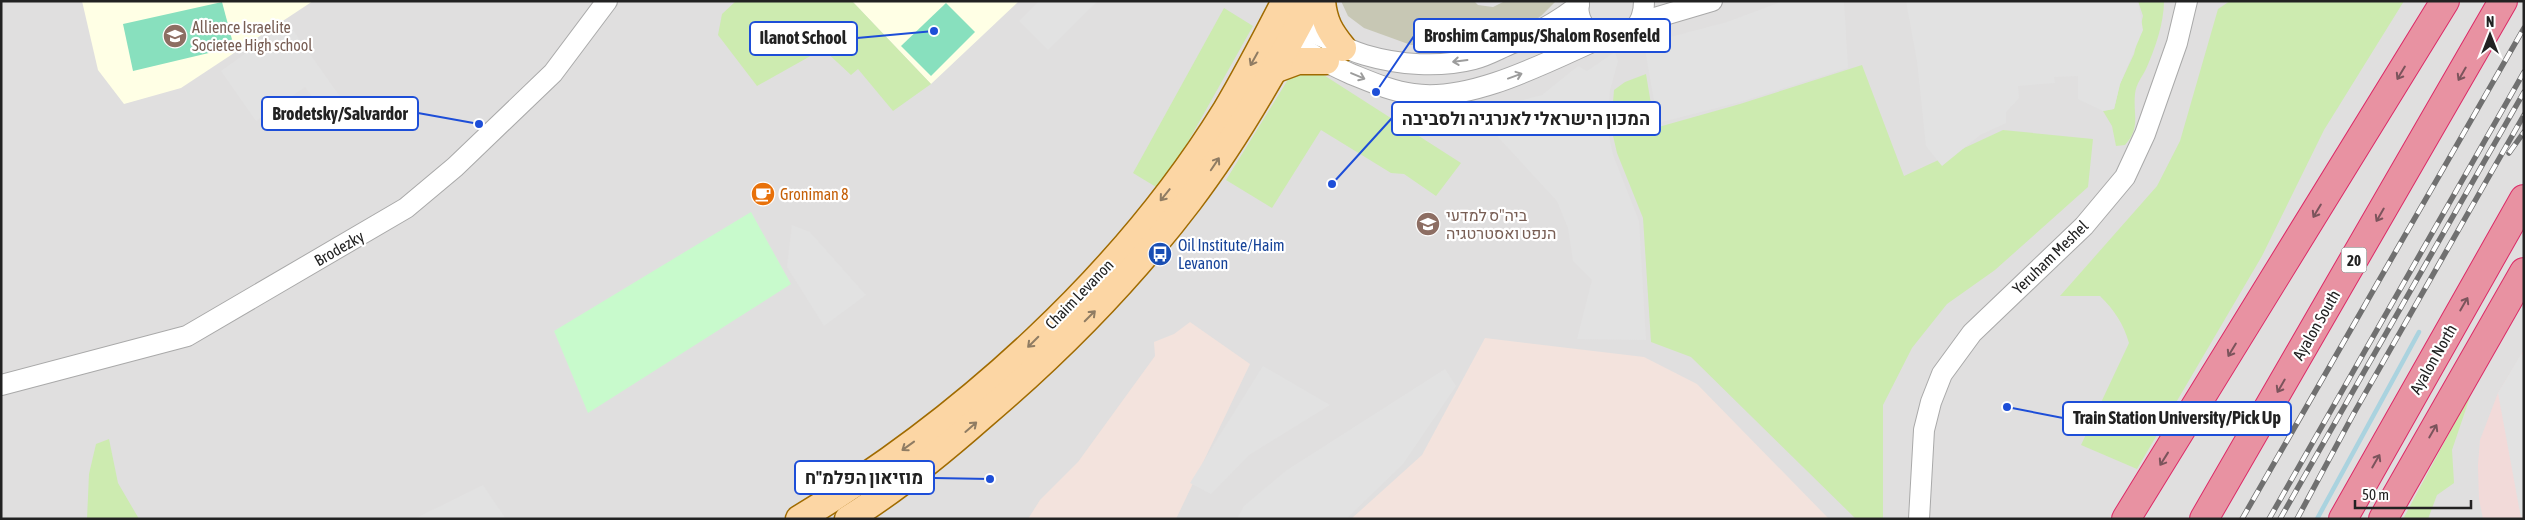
<svg xmlns="http://www.w3.org/2000/svg" width="2525" height="520" viewBox="0 0 2525 520" font-family="'Asap Condensed',Heebo,sans-serif">
<style>
.residential{fill:#e0dfdf}
.commercial{fill:#f2dad9}
.education{fill:#ffffe5}
.military{fill:#f3e3dd}
.construction{fill:#c7c7b4}
.grass{fill:#cdebb0}
.park{fill:#c8facc}
.pitch{fill:#88e0be}
.parking{fill:#e2e2e2}
.lines{fill:none;stroke-linecap:round;stroke-linejoin:round}
.stream{stroke:#aad3df;stroke-width:4.5}
.minor-casing{stroke:#a9a9a9;stroke-width:22}
.major-casing{stroke:#a06b00;stroke-width:29}
.highway-casing{stroke:#dc2a67;stroke-width:30}
.minor{stroke:#fff;stroke-width:20}
.major{stroke:#fcd6a4;stroke-width:26}
.highway{stroke:#e892a2;stroke-width:28}
.rail-casing{stroke:#707070;stroke-width:5.5}
.rail{stroke:#fff;stroke-width:4;stroke-dasharray:11;stroke-linecap:butt}
.oneway{stroke:#8f7c63}
.oneway2{stroke:#9c9c9c}
.oneway3{stroke:#7b545c}
.labels{text-anchor:middle;dominant-baseline:central;stroke-width:4.5;stroke-linejoin:round;paint-order:stroke}
.shield{fill:#fff;stroke:#646464;stroke-width:1}
.shield-label{font-size:15px;font-weight:bold;fill:#222}
.education-label{font-size:16px;fill:#785e54;stroke:#fff;text-anchor:start}
.food-label{font-size:16px;fill:#c56008;stroke:#fff;text-anchor:start}
.transit-label{font-size:16px;fill:#164399;stroke:#fff;text-anchor:start}
.street-label{font-size:16px;fill:#222;stroke:#fff}
.leader{fill:none;stroke:#1d4ed8;stroke-width:2}
.callout-dot{fill:#1d4ed8;stroke:#fff;stroke-width:2}
.callout{fill:#fff;stroke:#1d4ed8;stroke-width:2}
.callout-label{font-size:18px;text-anchor:middle;font-weight:bold;fill:#222}
</style>
<rect width="100%" height="100%" fill="#f2efe9"/>
<rect class="residential" x="1" y="1" width="2523" height="518"/>
<path class="commercial" d="M2524 350V519H2483L2479 499 2478 465 2480 440 2498 393Z"/>
<g class="education">
<path d="M82 1H313L181 88 124 104 98 70Z"/>
<path d="M852 1H1019L931 84Z"/>
</g>
<g class="military">
<path d="M1190 322 1250 364 1176 519H1028L1040 500 1078 462 1155 356 1154 342 1174 334Z"/>
<path d="M1485 338 1644 357 1697 384 1829 519H1351L1422 455Z"/>
</g>
<path class="construction" d="M1341 1H1474L1478 5 1493 7 1505 1H1556L1541 16 1524 28 1460 46 1411 45 1364 28 1348 16Z"/>
<g class="grass">
<path d="M736 1H852L931 84 893 111 858 69 851 75 823 49 757 86 718 35 722 14Z"/>
<path d="M2138 1H2164C2164 23 2155 49 2146 69 2142 77 2136 84 2135 94 2133 115 2141 128 2125 145L2116 146 2112 126 2103 111 2114 109 2120 84 2134 54 2143 16Z"/>
<path d="M2230 1H2404L2324 130 2262 256 2137 469 2081 445 2129 343C2123 323 2115 311 2100 296H2060L2157 186 2180 141 2218 9Z"/>
<path d="M1224 8 1253 26 1161 190 1133 173Z"/>
<path d="M1862 65 1904 176 2003 130 2093 139 2088 187 1995 270 1947 304 1912 348 1883 405V519H1856L1691 357 1651 342 1643 218 1617 153 1611 127 1614 90 1625 82 1646 74 1655 128 1740 104Z"/>
<path d="M1319 72 1461 163 1436 196 1404 174 1391 173 1321 130 1272 208 1226 180 1292 73Z"/>
<path d="M2472 391 2452 450 2454 483 2437 495 2428 519H2403Z"/>
<path d="M109 439 118 483 139 519H87L89 474 96 444Z"/>
</g>
<path class="park" d="M751 212 791 284 588 413 554 331Z"/>
<g class="pitch">
<path d="M222 2 234 47 133 71 123 24Z"/>
<path d="M946 3 975 32 931 76 901 46Z"/>
</g>
<g class="parking">
<path d="M1039 1H1098L1048 50 1019 21Z"/>
<path d="M1783 1H1844L1848 68 1740 102 1658 123 1644 44 1727 22Z"/>
<path d="M1906 1H2138L2143 30 2120 84 2114 109 2103 111 2078 99V76L2054 77 2055 83 2018 86 2019 98 2006 112V123L1980 135 1942 166 1926 146 1917 61Z"/>
<path d="M288 23 353 115 335 128 305 87 256 121 221 71Z"/>
<path d="M1615 52 1618 61 1610 90 1607 127 1613 155 1639 221 1646 340 1577 339 1592 280 1573 261 1568 228 1557 201 1498 137 1490 109 1542 95 1578 66 1587 71Z"/>
<path d="M792 225 810 232 866 295 824 326 787 267Z"/>
<path d="M2521 354 2524 356V516L2521 518 2498 393Z"/>
<path d="M1263 366 1330 405 1249 455 1211 494 1190 483Z"/>
<path d="M1445 369 1456 386 1403 464 1346 519H1237L1244 506 1287 470Z"/>
<path d="M483 485 506 519H414Z"/>
</g>
<g class="lines">
<path class="stream" d="M2317 519 2419 332"/>
<g class="minor-casing">
<g id="minor">
<path d="M1579 1C1571 46 1644 56 1644 1"/>
<path d="M1641 22 1712 1"/>
<path d="M1284 23C1312 28 1337 47 1365 55 1399 65 1439 68 1474 59 1487 56 1500 48 1513 43 1537 33 1558 22 1579 5"/>
<path d="M1281 29C1298 49 1327 63 1351 74 1371 82 1391 91 1413 94 1471 103 1549 61 1601 38"/>
<path d="M1 385 187 336 406 208 455 167 553 73 607 1"/>
<path d="M1919 519 1924 430 1931 402 1942 374 1972 333 2084 226 2125 177 2145 134 2177 43 2187 1"/>
</g>
</g>
<g class="major-casing">
<g id="major">
<path d="M1322 1C1324 22 1330 32 1343 48"/>
<path d="M1271 71 1298 61H1326"/>
<path d="M799 519C964 420 1124 275 1226 110 1247 75 1266 38 1285 1"/>
<path d="M848 519C895 490 939 454 980 418 1057 353 1128 281 1189 201 1234 142 1277 67 1311 1"/>
</g>
</g>
<g class="highway-casing">
<g id="highway">
<path d="M2126 519 2445 1"/>
<path d="M2204 519 2503 1"/>
<path d="M2343 519 2524 199"/>
<path d="M2383 519 2524 272"/>
</g>
</g>
<use href="#minor" class="minor"/>
<use href="#major" class="major"/>
<use href="#highway" class="highway"/>
<g class="rail-casing">
<g id="rail">
<path d="M2509 153 2524 132"/>
<path d="M2242 519 2524 28"/>
<path d="M2269 519 2524 72"/>
<path d="M2280 519 2524 92"/>
<path d="M2297 519 2354 413 2524 115"/>
</g>
</g>
<use href="#rail" class="rail"/>
</g>
<defs><path id="oneway-shaft" d="M-6 0H5M1.5-3L5.5 0L1.5 3" fill="none" stroke-width="1.6" stroke-linecap="round" stroke-linejoin="round" transform="scale(1.25)"/></defs>
<g class="oneway">
<use href="#oneway-shaft" transform="translate(1254 59) rotate(119)"/>
<use href="#oneway-shaft" transform="translate(1215 164) rotate(-56)"/>
<use href="#oneway-shaft" transform="translate(1165 195) rotate(129)"/>
<use href="#oneway-shaft" transform="translate(1090 316) rotate(-45)"/>
<use href="#oneway-shaft" transform="translate(1033 342) rotate(135)"/>
<use href="#oneway-shaft" transform="translate(971 427) rotate(-41)"/>
<use href="#oneway-shaft" transform="translate(908 446) rotate(144)"/>
</g>
<g class="oneway2">
<use href="#oneway-shaft" transform="translate(1460 61) rotate(173)"/>
<use href="#oneway-shaft" transform="translate(1358 76) rotate(23)"/>
<use href="#oneway-shaft" transform="translate(1515 76) rotate(-20)"/>
</g>
<g class="oneway3">
<use href="#oneway-shaft" transform="translate(2401 73) rotate(121)"/>
<use href="#oneway-shaft" transform="translate(2462 74) rotate(120)"/>
<use href="#oneway-shaft" transform="translate(2317 211) rotate(121)"/>
<use href="#oneway-shaft" transform="translate(2380 215) rotate(120)"/>
<use href="#oneway-shaft" transform="translate(2464 304) rotate(-60)"/>
<use href="#oneway-shaft" transform="translate(2232 350) rotate(121)"/>
<use href="#oneway-shaft" transform="translate(2281 386) rotate(120)"/>
<use href="#oneway-shaft" transform="translate(2433 431) rotate(-60)"/>
<use href="#oneway-shaft" transform="translate(2164 459) rotate(122)"/>
<use href="#oneway-shaft" transform="translate(2376 461) rotate(-60)"/>
</g>
<defs>
<g id="school-disc" transform="scale(1.25)"><circle r="9.5" fill="#8d6e63" stroke="#fff"/><path d="M0-5L7-2L0 1L-7-2ZM-4 1L0 2.5L4 1V4Q0 6-4 4Z" fill="#fff"/></g>
<g id="cafe-disc" transform="scale(1.25)"><circle r="9.5" fill="#e8710a" stroke="#fff"/><path d="M-5.5-4.5H6V0H3Q3 3.5 0 3.5H-2.5Q-5.5 3.5-5.5 0ZM3-3.2v2h1.7v-2ZM-6 4.5H4V6H-6Z" fill="#fff"/></g>
<g id="bus-disc" transform="scale(1.25)"><circle r="9.5" fill="#1a4fb4" stroke="#fff"/><path d="M-5-6H5V4H4V6H2V4H-2V6H-4V4H-5ZM-3.5-4V0h7V-4ZM-3.5 1.2v1.5H-2V1.2ZM2 1.2v1.5H3.5V1.2Z" fill="#fff"/></g>
</defs>
<g fill-rule="evenodd">
<use href="#school-disc" x="175" y="36"/>
<use href="#cafe-disc" x="763" y="194"/>
<use href="#school-disc" x="1428" y="224"/>
<use href="#bus-disc" x="1160" y="254"/>
</g>
<g class="labels">
<rect class="shield" x="2341.5" y="247.5" width="25" height="25" rx="4"/>
<g class="shield-label">
<text x="2354" y="260">20</text>
</g>
<g class="education-label">
<text x="192" y="27">Allience Israelite<tspan x="192" dy="18">Societee High school</tspan></text>
<text x="1446" y="215">ביה"ס למדעי<tspan x="1446" dy="18">הנפט ואסטרטגיה</tspan></text>
</g>
<g class="food-label">
<text x="780" y="194">Groniman 8</text>
</g>
<g class="transit-label">
<text x="1178" y="245">Oil Institute/Haim<tspan x="1178" dy="18">Levanon</tspan></text>
</g>
<g class="street-label">
<text transform="translate(339 248) rotate(-30)">Brodezky</text>
<text transform="translate(2050 257) rotate(-44)">Yeruham Meshel</text>
<text transform="translate(1079 294) rotate(-46)">Chaim Levanon</text>
<text transform="translate(2316 325) rotate(-60)">Ayalon South</text>
<text transform="translate(2433 359) rotate(-60)">Ayalon North</text>
</g>
</g>
<path class="leader" d="M1376 92L1414 36M934 31L857 38M479 124L418 113M1332 184L1392 118M2007 407L2063 418M990 479L934 478"/>
<g class="callout-dot">
<circle cx="1376" cy="92" r="5"/>
<circle cx="934" cy="31" r="5"/>
<circle cx="479" cy="124" r="5"/>
<circle cx="1332" cy="184" r="5"/>
<circle cx="2007" cy="407" r="5"/>
<circle cx="990" cy="479" r="5"/>
</g>
<g class="callout">
<rect x="1414" y="19" width="256" height="33" rx="5"/>
<rect x="750" y="22" width="107" height="33" rx="5"/>
<rect x="262" y="97" width="156" height="33" rx="5"/>
<rect x="1392" y="102" width="268" height="33" rx="5"/>
<rect x="2063" y="402" width="228" height="33" rx="5"/>
<rect x="795" y="461" width="139" height="33" rx="5"/>
</g>
<g class="callout-label">
<text x="1542" y="42">Broshim Campus/Shalom Rosenfeld</text>
<text x="803" y="44">Ilanot School</text>
<text x="340" y="120">Brodetsky/Salvardor</text>
<text x="1526" y="125">המכון הישראלי לאנרגיה ולסביבה</text>
<text x="2177" y="424">Train Station University/Pick Up</text>
<text x="864" y="484">מוזיאון הפלמ"ח</text>
</g>
<rect width="2525" height="520" fill="none" stroke="#222222" stroke-width="5"/>
<g transform="translate(2490 35)" stroke="#ffffff" stroke-width="4" paint-order="stroke">
<path d="M0-4L9 19L0 12L-9 19Z" fill="#222222"/>
<text y="-8" font-size="14" font-weight="bold" text-anchor="middle" fill="#222222">N</text>
</g>
<path d="M2355 500v8h116v-8" fill="none" stroke="#222222" stroke-width="2.5"/>
<text x="2362" y="500" font-size="15" fill="#222222" stroke="#ffffff" stroke-width="4" paint-order="stroke">50 m</text>
</svg>
